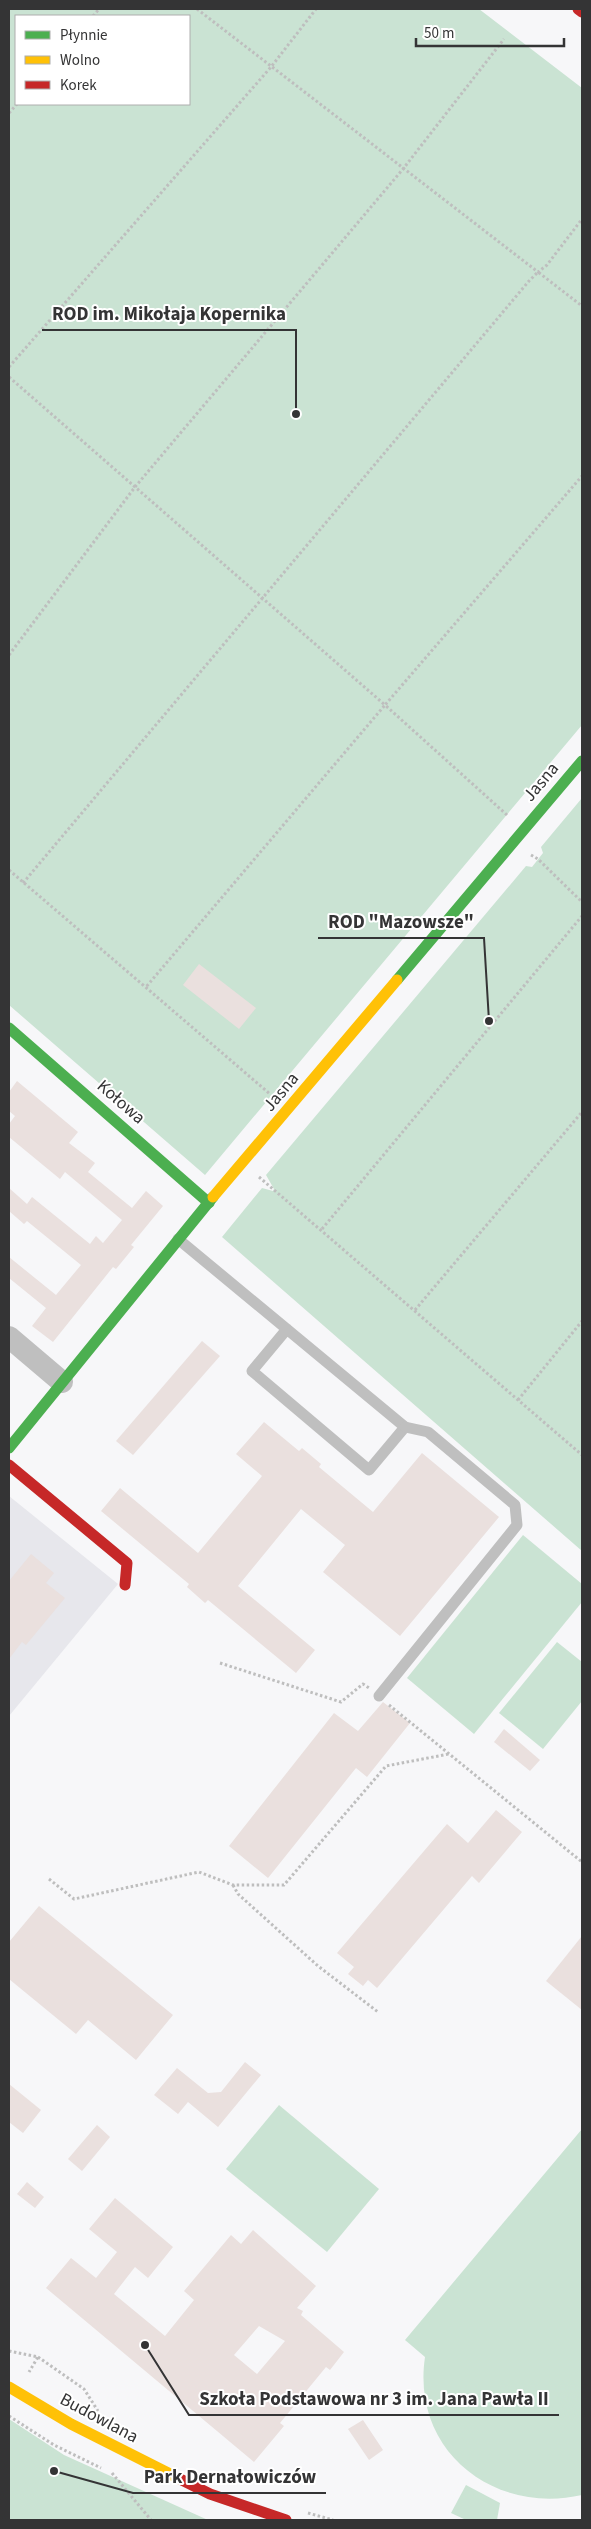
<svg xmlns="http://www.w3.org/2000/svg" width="591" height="2529" viewBox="0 0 591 2529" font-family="'Source Sans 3',sans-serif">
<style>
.built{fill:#e7e7ec}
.green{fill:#cae3d3;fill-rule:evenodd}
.building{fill:#eae0de;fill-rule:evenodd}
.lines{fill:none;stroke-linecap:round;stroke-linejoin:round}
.path{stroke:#bebebe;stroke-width:3;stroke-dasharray:2.5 2.5;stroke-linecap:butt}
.lane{stroke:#bfbfbf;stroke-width:11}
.street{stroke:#bfbfbf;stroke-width:22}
.fast{stroke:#4caf50;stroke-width:11}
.slow{stroke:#ffc107;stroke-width:11}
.jam{stroke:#c62828;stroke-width:11}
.labels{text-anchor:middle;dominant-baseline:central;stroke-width:4;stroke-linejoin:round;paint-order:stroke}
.street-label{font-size:18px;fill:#343435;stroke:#fff}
.leader{fill:none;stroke:#343435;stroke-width:2}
.callout-dot{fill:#343435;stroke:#fff;stroke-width:2}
.callout-label{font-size:19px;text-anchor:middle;font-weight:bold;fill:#343435;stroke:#fff;stroke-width:4;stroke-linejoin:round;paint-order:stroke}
</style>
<rect width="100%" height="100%" fill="#f7f7f9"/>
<path class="built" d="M9 1496 118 1584 9 1716Z"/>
<g class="green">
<path d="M9 9H479L582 88V725L205 1175 9 1005ZM16 16H189V104H16Z"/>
<path d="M582 798V1551L222 1237 262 1188 273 1191 274 1189 266 1175 526 866 532 867 543 853 541 847Z"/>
<path d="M523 1535 582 1584V1602L474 1734 407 1678Z"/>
<path d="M557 1642 582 1662V1701L543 1749 499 1713Z"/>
<path d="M279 2105 379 2189 327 2252 226 2169Z"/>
<path d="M582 2129V2495C494 2515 411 2451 425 2357L405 2340Z"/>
<path d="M9 2419 64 2455 208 2520H9Z"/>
<path d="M466 2485 500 2503 497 2520H466L451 2513Z"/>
</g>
<g class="building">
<path d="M199 964 256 1008 239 1029 183 985Z"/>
<path d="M17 1081 78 1132 69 1143 95 1163 88 1172 132 1208 146 1191 163 1206 131 1245 134 1247 116 1269 113 1267 53 1342 32 1326 46 1308 9 1278V1257L56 1295 81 1265 27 1221 24 1224 9 1211V1188L27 1204 32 1197 90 1244 96 1236 103 1243 122 1220 65 1172 60 1179 9 1137V1124L15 1116 9 1111V1092Z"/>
<path d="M202 1341 220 1356 133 1455 116 1441Z"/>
<path d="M264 1422 299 1451 302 1448 321 1464 319 1467 373 1512 422 1453 499 1517 400 1636 323 1572 345 1545 301 1509 238 1586 315 1650 296 1673 208 1600 205 1603 187 1587 189 1584 101 1511 120 1488 198 1553 262 1476 236 1454Z"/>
<path d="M31 1554 54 1573 46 1583 65 1598 26 1645 22 1642 9 1659V1581Z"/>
<path d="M383 1702 410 1723 367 1777 356 1768 268 1878 229 1846 334 1713 358 1731Z"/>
<path d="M504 1729 540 1760 530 1771 494 1742Z"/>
<path d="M496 1810 522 1832 479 1883 472 1876 377 1988 368 1980 363 1986 348 1974 354 1967 337 1953 447 1824 468 1843Z"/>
<path d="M39 1906 173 2015 136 2060 88 2020 76 2034 9 1979V1942Z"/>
<path d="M582 1936V2010L546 1981Z"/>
<path d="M245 2062 261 2075 218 2127 188 2102 178 2114 154 2095 177 2068 208 2093 221 2092Z"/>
<path d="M9 2084 41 2110 23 2133 9 2122Z"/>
<path d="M97 2125 110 2137 82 2171 68 2159Z"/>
<path d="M27 2182 44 2197 35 2208 17 2194Z"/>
<path d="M115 2198 173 2247 148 2278 135 2267 114 2294 165 2336 194 2300 184 2291 231 2235 241 2244 253 2230 316 2286 297 2308 303 2311 301 2315 344 2352 330 2370 326 2367 280 2423 284 2426 254 2462 46 2288 71 2258 96 2278 117 2252 89 2229ZM259 2326 285 2341 257 2374 234 2355Z"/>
<path d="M363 2420 383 2450 369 2460 348 2429Z"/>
</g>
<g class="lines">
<g class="path">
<path d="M197 9 538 272 547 265 582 219"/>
<path d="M93 16 99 9"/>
<path d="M9 113 17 104"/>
<path d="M9 367 271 67 316 9"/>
<path d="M9 377 385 705 146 987"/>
<path d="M9 655 135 487 403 169 504 39"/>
<path d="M507 815 385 705 582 476"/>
<path d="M531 855 538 859 582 902"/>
<path d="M9 870 270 1094"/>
<path d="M23 883 529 281 538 272 582 306"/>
<path d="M259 1177 582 1455"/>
<path d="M322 1229 582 916"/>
<path d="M415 1310 582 1112"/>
<path d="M518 1400 582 1321"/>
<path d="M220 1663 341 1702 363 1684 369 1688"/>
<path d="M389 1705 582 1862"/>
<path d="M49 1879 74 1899 199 1872 233 1885H284L386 1766 449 1754"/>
<path d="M233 1885 238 1894 318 1966 378 2012"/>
<path d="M9 2351 38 2357 29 2372"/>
<path d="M38 2357 84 2389 98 2411"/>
<path d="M9 2416 54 2445 101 2468"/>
<path d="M112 2473 151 2520"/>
<path d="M308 2513 333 2520"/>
</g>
<g class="lane">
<path d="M178 1239 405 1427 369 1470 252 1371 287 1329"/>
<path d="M379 1696 517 1525 515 1505 428 1432 405 1427"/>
</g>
<path class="street" d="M9 1337 62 1382"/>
<g class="fast">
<path d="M397 980 582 761"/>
<path d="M9 1028 209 1203"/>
<path d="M9 1448 213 1197"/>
</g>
<g class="slow">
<path d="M213 1197 397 980"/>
<path d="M9 2387 71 2424 180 2479"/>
</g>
<g class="jam">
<path d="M578 9 582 12"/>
<path d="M9 1465 127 1563 125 1585"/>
<path d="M180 2479 210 2494 286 2520"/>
</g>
</g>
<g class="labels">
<g class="street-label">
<text transform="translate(541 782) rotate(-50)">Jasna</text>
<text transform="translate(281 1092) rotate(-50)">Jasna</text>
<text transform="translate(121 1102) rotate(41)">Kołowa</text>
<text transform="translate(99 2418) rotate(28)">Budowlana</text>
</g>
</g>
<path class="leader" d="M296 414L296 330H42M489 1021L484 938H318M145 2345L189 2415H559M54 2471L133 2493H326"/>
<g class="callout-dot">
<circle cx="296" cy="414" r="5"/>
<circle cx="489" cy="1021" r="5"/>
<circle cx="145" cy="2345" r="5"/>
<circle cx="54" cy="2471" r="5"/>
</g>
<g class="callout-label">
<text x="169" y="320">ROD im. Mikołaja Kopernika</text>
<text x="401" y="928">ROD "Mazowsze"</text>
<text x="374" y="2405">Szkoła Podstawowa nr 3 im. Jana Pawła II</text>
<text x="230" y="2483">Park Dernałowiczów</text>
</g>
<rect width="591" height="2529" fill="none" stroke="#343435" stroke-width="20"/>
<rect x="15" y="15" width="175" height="90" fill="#ffffff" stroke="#aeaeae"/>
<rect x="25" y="31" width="25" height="8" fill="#4caf50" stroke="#aeaeae"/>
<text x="60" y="40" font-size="15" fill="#343435">Płynnie</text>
<rect x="25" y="56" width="25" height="8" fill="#ffc107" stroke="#aeaeae"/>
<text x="60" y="65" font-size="15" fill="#343435">Wolno</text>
<rect x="25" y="81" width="25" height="8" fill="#c62828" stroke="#aeaeae"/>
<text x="60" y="90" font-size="15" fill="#343435">Korek</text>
<path d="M416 38v8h148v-8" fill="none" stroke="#343435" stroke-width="2.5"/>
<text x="424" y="38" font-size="15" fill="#343435" stroke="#ffffff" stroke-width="4" paint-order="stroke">50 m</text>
</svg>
